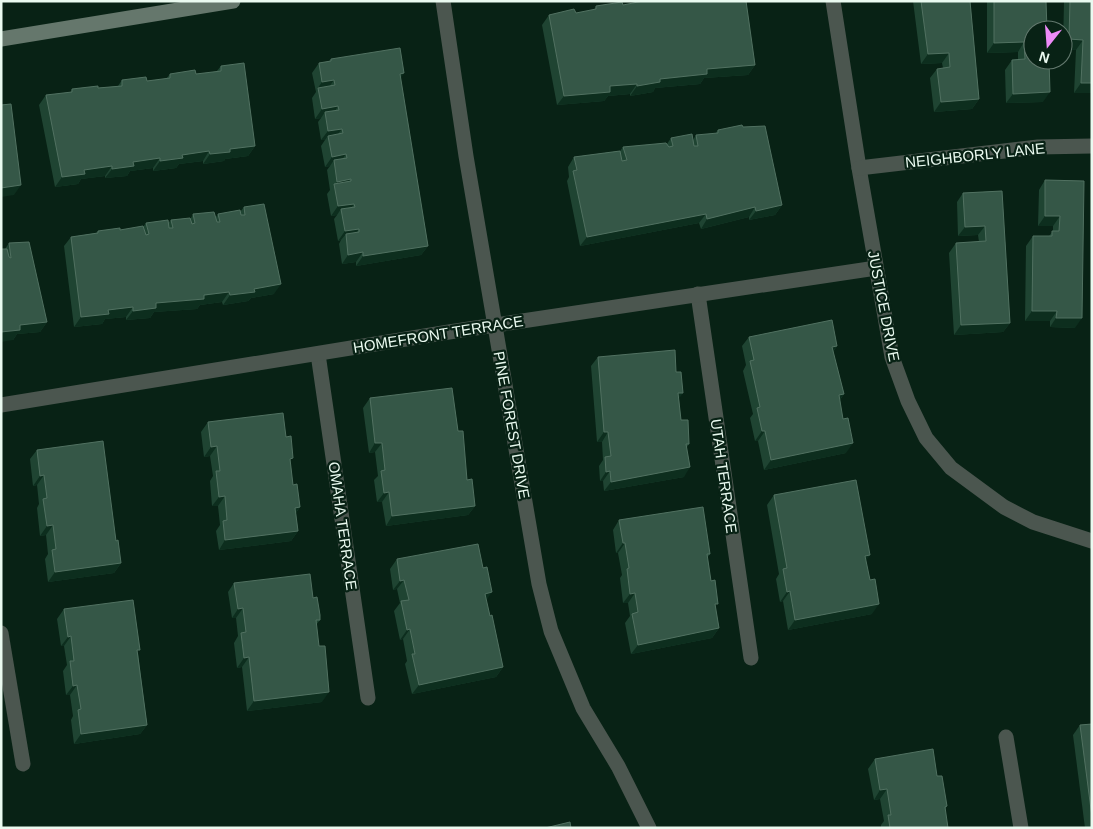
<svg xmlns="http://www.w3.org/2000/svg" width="1093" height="829" viewBox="0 0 1093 829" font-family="Arial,sans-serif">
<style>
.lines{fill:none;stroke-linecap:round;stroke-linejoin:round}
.street{stroke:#4b564f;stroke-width:15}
.secondary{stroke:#65776c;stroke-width:15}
.wall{fill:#1f4432}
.shaded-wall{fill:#0d2e1e}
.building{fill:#355747;stroke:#517161}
.labels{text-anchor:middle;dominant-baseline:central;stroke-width:4.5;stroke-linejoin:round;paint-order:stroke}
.street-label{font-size:15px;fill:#eafaf0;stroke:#082215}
</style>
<rect width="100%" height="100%" fill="#082215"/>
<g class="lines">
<g class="street">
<path d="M443 1 466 156 539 584 551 631 583 708 618 766 649 828"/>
<path d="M833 1 859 168 892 357 908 401 926 438 951 468 1004 507 1033 522 1092 541"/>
<path d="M859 168 1038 147 1092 146"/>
<path d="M698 294 751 658"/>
<path d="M318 354 368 698"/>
<path d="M1 405 449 332 876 268"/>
<path d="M1 633 23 764"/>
<path d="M1006 737 1021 828"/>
</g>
<path class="secondary" d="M1 39 233 1"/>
</g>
<g class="wall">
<path d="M913 1H970L979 99 972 109 934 112 930 78 937 69 943 68 942 63 921 64Z"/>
<path d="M987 1H1046L1043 102 1006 103 1005 70 1012 60H1018V52L987 53Z"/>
<path d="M1064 1H1092V93H1074L1076 50 1063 49Z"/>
<path d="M623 5 755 65 748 75 704 78 700 84 655 88 653 92 630 96V94L608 96 604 101 557 105 542 25 549 15 576 13 594 10 596 6Z"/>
<path d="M331 59 400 79 428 246 421 255 356 266V262L342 264 339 244 341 240 338 241 334 219 337 215 331 216 327 194 330 190 327 170 330 166 325 167 321 146 325 140H321L318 122 321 118 315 119 312 98 316 92 312 73 319 63 328 62Z"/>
<path d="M221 66 255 146 248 156 225 159 224 161 203 164V161L179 164 176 168 153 171V168L130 171 127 176 105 178V176L81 179 78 184 55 187 39 105 46 95 70 93 72 89 98 88 118 86 122 80 147 81 166 79 170 74H196L216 72Z"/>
<path d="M718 130 782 205 775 215 749 220V217L701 229 699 223 580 246 567 181 569 177 568 167 574 157 620 151 623 147 667 144 671 138 693 140 696 135 715 134Z"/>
<path d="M1045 180 1084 181 1075 328 1050 327V321H1025L1026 246 1033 236H1049L1053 231V226H1038L1039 190Z"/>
<path d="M1002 191 1010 323 1003 332 954 335 949 253 956 243 979 242 978 235 958 236 957 202 963 193Z"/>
<path d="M244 207 274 294 251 298 248 301 223 305 222 302 200 305 197 309 154 312 150 318 126 320V317L105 319 102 324 74 327 64 246 71 237 96 233 98 231 120 230 143 227 146 223H168L171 220 191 218 193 214 216 217 218 214 240 212Z"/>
<path d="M9 243 47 322 40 332 17 334 13 340 5 249Z"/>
<path d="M749 337 837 346 833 352 844 394 840 400 846 453 764 470 758 441H755L750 418 753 414 743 371 746 365 742 346Z"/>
<path d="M598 357 679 399 681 420 689 444 687 447 684 477 604 491 603 481H600L599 466 603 460 602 442H597L591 366Z"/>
<path d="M370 398 458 431 467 480 475 506 468 515 386 526 382 502H377L374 480 378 476 375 452 369 453 363 408Z"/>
<path d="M208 422 286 437 290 462 293 485 300 507 296 513 298 531 291 541 219 550 216 531 220 525 218 506H212L210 481 213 476 210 456 204 457 201 432Z"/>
<path d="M37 450 116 541 121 563 114 573 48 582 45 559 48 554 46 535 40 536 37 508 39 504 37 485 33 486 30 459Z"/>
<path d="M774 495 866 561 872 614 788 630 783 601 780 602 776 579 779 574 767 505Z"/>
<path d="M619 520 710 554 707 558 719 628 712 638 631 654 625 623 630 616 628 603H623L620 578 622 575 618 553H616L613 530Z"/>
<path d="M397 559 486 601 503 667 496 677 412 694 405 664 407 661 403 639 400 640 394 611 400 603 397 589 393 590 390 569Z"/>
<path d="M234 583 313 598 320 620 316 625 322 702 247 711 242 667 237 668 234 643 238 636 236 618H232L228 592Z"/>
<path d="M64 609 138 653 147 725 140 734 74 744 71 720 73 716 70 695H66L63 671 67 665 64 646H61L57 619Z"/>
<path d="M1092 724V828H1085L1073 735 1080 725Z"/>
<path d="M875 759 937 776 947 806 945 809 948 828H881V825L884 821 880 799 874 800 868 769Z"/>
</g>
<g class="shaded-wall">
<path d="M1069 39 1083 40 1076 50 1063 49Z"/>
<path d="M1024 42 1018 52 987 53 994 43Z"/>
<path d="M949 53 942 63 921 64 928 54Z"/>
<path d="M755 65 748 75 704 78 700 84 655 88 653 92 630 96 637 86 660 79 707 69Z"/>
<path d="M404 73 398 83 400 74Z"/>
<path d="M334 80 327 90 318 88 315 92 322 82Z"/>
<path d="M1081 83H1092V93H1074Z"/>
<path d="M637 84 630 94 608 96 604 101 557 105 564 96 610 86Z"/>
<path d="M1050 92 1043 102 1006 103 1013 94Z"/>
<path d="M979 99 972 109 934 112 941 102Z"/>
<path d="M338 106 332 116 325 112 321 118 315 119 322 109Z"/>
<path d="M342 129 335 138 328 136 325 140H321L328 131Z"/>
<path d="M255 146 248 156 225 159 224 161 203 164 210 154 230 149Z"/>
<path d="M209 151 203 161 179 164 176 168 153 171 160 161 182 155Z"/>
<path d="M346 154 339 164 334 160 330 166 325 167 332 157Z"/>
<path d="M160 158 153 168 130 171 127 176 105 178 112 169 133 162Z"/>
<path d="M112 166 105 176 81 179 78 184 55 187 62 177 84 170Z"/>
<path d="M351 179 344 189 335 186 337 182Z"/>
<path d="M21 185 14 195 1 197V188Z"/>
<path d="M354 204 348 213 341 209 337 215 331 216 338 206Z"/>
<path d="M782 205 775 215 749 220 756 211Z"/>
<path d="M755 207 749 217 701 229 707 219Z"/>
<path d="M706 214 699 223 580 246 587 237Z"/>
<path d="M1045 216H1060L1053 226H1038Z"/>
<path d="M985 226 978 235 958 236 965 227Z"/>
<path d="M359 229 352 239 346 234 341 240 338 241 345 231Z"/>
<path d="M428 246 421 255 356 266 363 256Z"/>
<path d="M363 252 356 262 342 264 348 255Z"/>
<path d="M281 284 274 294 251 298 248 301 223 305 230 295 254 289Z"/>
<path d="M229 292 222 302 200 305 197 309 154 312 150 318 126 320 133 311 156 303Z"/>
<path d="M133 307 126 317 105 319 102 324 74 327 81 317 108 310Z"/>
<path d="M1032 311H1057L1050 321H1025Z"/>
<path d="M1056 318H1082L1075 328 1050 327Z"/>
<path d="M47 322 40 332 17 334 13 340 1 342V332L20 325Z"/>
<path d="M1010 323 1003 332 954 335 961 325Z"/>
<path d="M837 346 830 356 832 347Z"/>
<path d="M678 393H683L676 403Z"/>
<path d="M844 394 837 404 839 395Z"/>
<path d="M762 431H765L758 441H755Z"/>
<path d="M604 432H608L602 442H597Z"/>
<path d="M375 443H382L375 452 369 453Z"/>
<path d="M853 443 846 453 764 470 771 460Z"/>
<path d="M217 446 210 456 204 457 211 447Z"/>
<path d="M690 467 684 477 604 491 611 482Z"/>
<path d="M610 471 603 481H600L606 472Z"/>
<path d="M44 475 37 485 33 486 40 476Z"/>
<path d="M389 492 382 502H377L384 493Z"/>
<path d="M225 496 218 506H212L219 497Z"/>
<path d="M475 506 468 515 386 526 392 516Z"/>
<path d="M300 507 293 517 295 508Z"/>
<path d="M53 525 46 535 40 536 47 526Z"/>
<path d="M298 531 291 541 219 550 225 540Z"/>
<path d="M623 543H625L618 553H616Z"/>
<path d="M870 555 863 565 865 556Z"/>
<path d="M121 563 114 573 48 582 55 572Z"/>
<path d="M404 580 397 589 393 590 400 581Z"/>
<path d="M790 591 783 601 780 602 787 592Z"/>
<path d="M492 592 485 602V594Z"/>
<path d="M635 593 628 603H623L630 594Z"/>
<path d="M879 604 872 614 788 630 795 620Z"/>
<path d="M243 608 236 618H232L238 609Z"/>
<path d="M719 628 712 638 631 654 638 645Z"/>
<path d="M410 629 403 639 400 640 407 630Z"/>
<path d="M71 636 64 646H61L68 637Z"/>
<path d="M249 657 242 667 237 668 244 658Z"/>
<path d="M503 667 496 677 412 694 419 685Z"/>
<path d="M77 685 70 695H66L73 686Z"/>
<path d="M329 692 322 702 247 711 254 701Z"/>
<path d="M147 725 140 734 74 744 81 734Z"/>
<path d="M887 789 880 799 874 800 880 790Z"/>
</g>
<g class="building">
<path d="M643 1H746L755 65 707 69V74L660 79V82L637 86V84L610 86V92L564 96 549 15 574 9 576 13 596 9V6L622 2 623 5Z"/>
<path d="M921 1H970L979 99 941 102 937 69 950 67 949 53 928 54Z"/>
<path d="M994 1H1046L1047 30H1033V60H1049L1050 92 1013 94 1012 60 1025 59 1024 42 994 43Z"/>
<path d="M1070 1H1092V83H1081L1083 40 1069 39Z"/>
<path d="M400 48 404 73 400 74 428 246 363 256V252L348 255 346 234 359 232V229L345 231 341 209 355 207 354 204 338 206 334 184 351 181V179L337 182 334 160 347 158 346 154 332 157 328 136 343 133 342 129 328 131 325 112 339 110 338 106 322 109 318 88 335 85 334 80 322 82 319 63 331 61V59Z"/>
<path d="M244 63 255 146 230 149V152L210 154 209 151 182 155 183 158 160 161V158L133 162 134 166 112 169V166L84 170 85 174 62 177 46 95 72 92V89L98 86V88L122 86V80L146 77 147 81 170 78V74L195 70 196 74 221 71V66Z"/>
<path d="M11 104 21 185 1 188V105Z"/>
<path d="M742 125 743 127 765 126 782 205 756 211 755 207 707 219 706 214 587 237 573 171 577 170 574 157 620 151 622 161 627 160 623 147 666 143 669 147 673 146 671 138 692 134 694 146H698L696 135 718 133V130Z"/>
<path d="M1045 180 1084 181 1082 318H1056L1057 311H1032L1033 236H1052V231H1059L1060 216H1045Z"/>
<path d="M1002 191 1010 323 961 325 956 243 986 241 985 226 965 227 963 193Z"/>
<path d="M264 204 281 284 254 289 255 292 230 295 229 292 204 295V299L156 303V308L133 311V307L108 310 109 314 81 317 71 237 98 233V231L120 228V230L143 226 146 235 149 234 146 223 168 220 169 228H173L171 220 190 218 192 224 195 223 193 214 214 212 217 222H220L218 214 240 210 241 215H245L244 207Z"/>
<path d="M29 242 47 322 20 325V330L1 332V249H7L9 257 11 258 9 243Z"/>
<path d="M832 320 837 346 832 347 844 394 839 395 843 419 848 418 853 443 771 460 765 431H762L757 408 760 407 750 361 754 360 749 337Z"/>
<path d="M675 350 676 372H681L683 393H678L681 420H688L689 444H686L690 467 611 482 610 471 606 472 605 457 611 456 608 432H604L598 357Z"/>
<path d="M452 388 458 431H463L467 480 472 479 475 506 392 516 389 492 384 493 381 471 385 470 382 443H375L370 398Z"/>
<path d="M283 413 286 437 291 436 293 458 290 459 293 485 297 484 300 507 295 508 298 531 225 540 223 521 227 520 225 496 219 497 216 471H220L217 446 211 447 208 422Z"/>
<path d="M103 441 116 541 118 540 121 563 55 572 52 550 56 549 53 525 47 526 43 499 47 498 44 475 40 476 37 450Z"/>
<path d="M856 480 870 555 865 556 870 580 875 579 879 604 795 620 790 591 787 592 783 569 787 568 774 495Z"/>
<path d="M703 507 710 554H707L711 581 715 580 718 604H715L719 628 638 645 632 614 638 612 635 593 630 594 627 569 629 568 625 543H623L619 520Z"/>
<path d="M478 544 483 568 487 567 492 592 485 594 490 616 492 615 503 667 419 685 412 654H415L410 629 407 630 401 601 409 600 404 580 400 581 397 559Z"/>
<path d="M310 574 313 598 317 597 320 615V620H316L319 646H325L329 692 254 701 249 657 244 658 241 633 246 632 243 608 238 609 234 583Z"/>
<path d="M133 600 140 650H137L147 725 81 734 78 710 81 709 77 685 73 686 70 661H74L71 636 68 637 64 609Z"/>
<path d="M1092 724V817L1080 725Z"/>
<path d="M933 749 937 776H942L947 806 945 807 948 828H890L888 815H891L887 789 880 790 875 759Z"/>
<path d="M570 822 571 828H545Z"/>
</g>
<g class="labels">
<g class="street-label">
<text transform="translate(975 155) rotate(-6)">NEIGHBORLY LANE</text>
<text transform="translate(884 306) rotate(79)">JUSTICE DRIVE</text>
<text transform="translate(438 334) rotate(-9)">HOMEFRONT TERRACE</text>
<text transform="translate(512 425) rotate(80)">PINE FOREST DRIVE</text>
<text transform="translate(724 476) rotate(82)">UTAH TERRACE</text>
<text transform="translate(343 526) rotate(82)">OMAHA TERRACE</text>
</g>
</g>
<rect width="1093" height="829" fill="none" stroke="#eafaf0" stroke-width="5"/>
<g transform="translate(1048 45) rotate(197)"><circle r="24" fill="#082215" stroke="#62786d"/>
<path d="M0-4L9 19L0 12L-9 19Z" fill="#ee8bf8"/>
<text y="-8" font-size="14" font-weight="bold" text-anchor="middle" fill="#eafaf0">N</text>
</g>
</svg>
